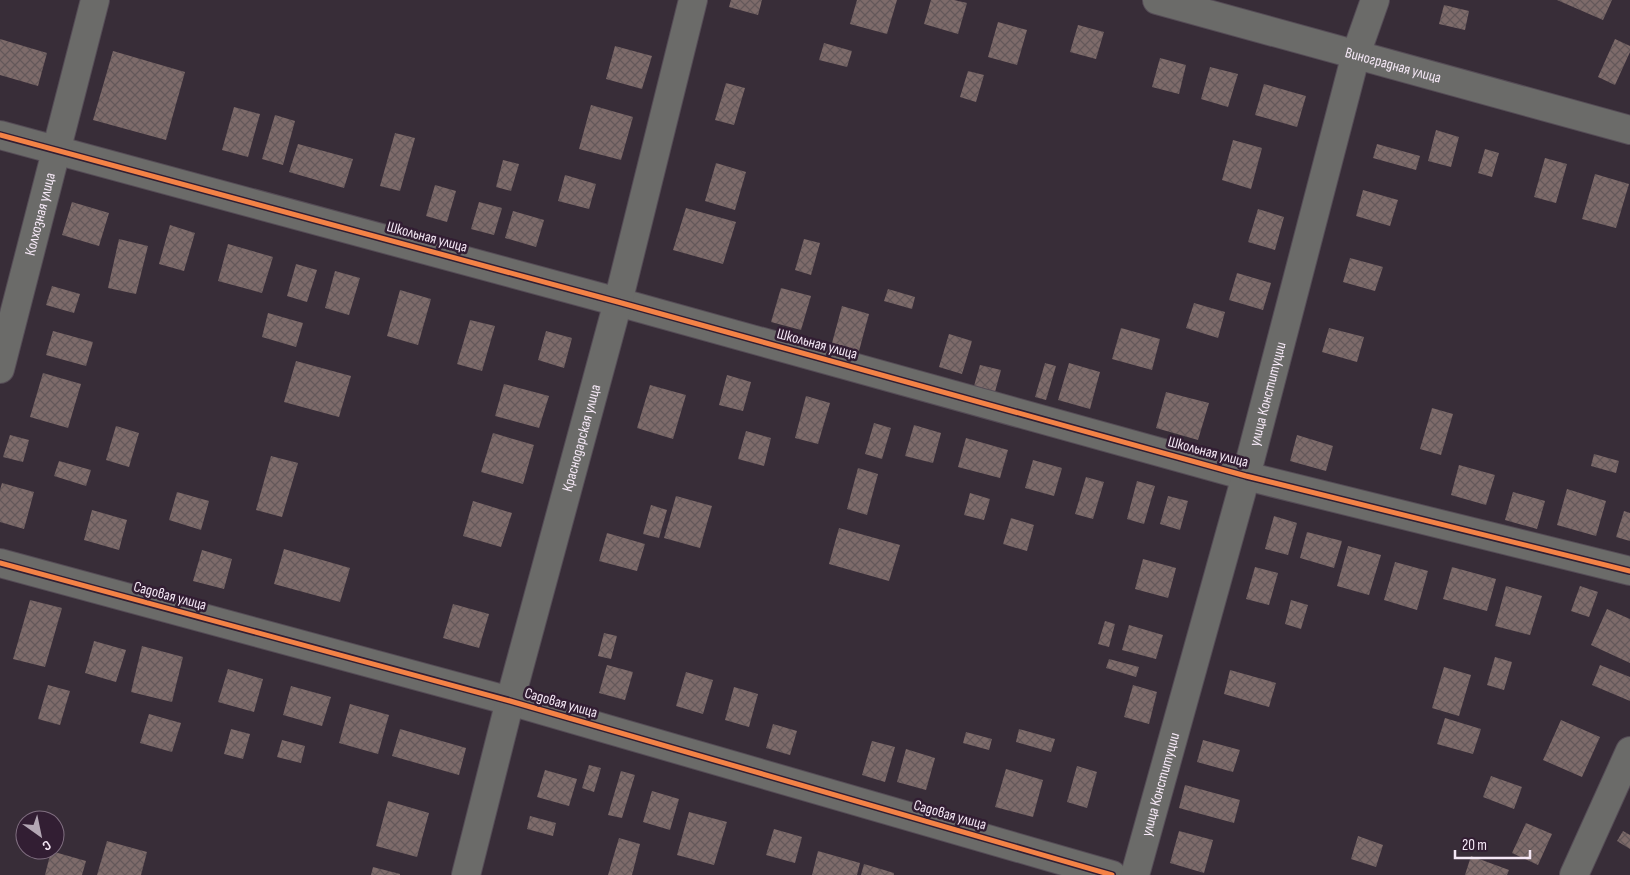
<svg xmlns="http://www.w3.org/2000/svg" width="1630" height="875" viewBox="0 0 1630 875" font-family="'Sofia Sans Condensed',sans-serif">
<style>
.building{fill:url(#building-cross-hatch)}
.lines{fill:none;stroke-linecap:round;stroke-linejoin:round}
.street-casing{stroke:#554c56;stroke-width:30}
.street{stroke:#6b6b69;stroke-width:28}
.cycleway-casing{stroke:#321e33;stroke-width:8}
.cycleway{stroke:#f48246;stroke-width:5}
.labels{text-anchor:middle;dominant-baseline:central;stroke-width:5;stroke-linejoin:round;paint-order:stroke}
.street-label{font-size:15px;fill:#f5e8f6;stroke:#321e33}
</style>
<defs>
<pattern id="building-cross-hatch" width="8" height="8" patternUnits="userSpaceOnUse" patternTransform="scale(1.25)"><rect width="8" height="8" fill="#7e6b6a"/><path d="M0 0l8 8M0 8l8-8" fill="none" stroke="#64585a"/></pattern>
</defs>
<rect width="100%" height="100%" fill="#382d38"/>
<g class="building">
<path d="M731 0H762L758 15 729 7Z"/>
<path d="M857 0H897L887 34 850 24Z"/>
<path d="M931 0H954L967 3 958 34 924 24Z"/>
<path d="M1557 0H1612L1603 20Z"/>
<path d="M1444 5 1469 11 1465 30 1439 24Z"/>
<path d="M998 22 1027 30 1017 65 988 57Z"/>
<path d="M1078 25 1104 32 1096 59 1070 52Z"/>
<path d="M0 39 47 53 38 86 0 75Z"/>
<path d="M1615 39 1630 46V52L1615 85 1598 77Z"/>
<path d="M824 43 852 51 847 67 819 60Z"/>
<path d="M615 46 652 56 642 89 606 79Z"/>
<path d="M113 51 185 72 166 140 93 120Z"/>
<path d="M1160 58 1186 65 1179 94 1152 87Z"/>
<path d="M1210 67 1238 74 1228 107 1201 99Z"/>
<path d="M968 71 984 75 976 102 960 97Z"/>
<path d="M726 83 745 88 734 125 715 120Z"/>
<path d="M1264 84 1306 96 1297 127 1255 115Z"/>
<path d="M591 105 633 117 621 160 579 149Z"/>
<path d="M234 107 260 114 248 157 222 150Z"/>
<path d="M275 115 295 121 283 165 262 159Z"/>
<path d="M1436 130 1459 137 1451 167 1428 161Z"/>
<path d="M395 133 415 138 400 191 380 186Z"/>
<path d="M1233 140 1262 148 1251 189 1222 180Z"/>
<path d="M298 144 353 159 344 188 289 172Z"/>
<path d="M1377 144 1420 156 1416 170 1373 158Z"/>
<path d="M1485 149 1499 153 1492 177 1478 173Z"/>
<path d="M1545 158 1567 164 1556 203 1534 197Z"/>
<path d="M503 160 519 164 511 191 496 187Z"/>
<path d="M716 163 746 172 735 210 705 201Z"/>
<path d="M1595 174 1629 184 1616 228 1582 219Z"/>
<path d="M565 175 596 184 589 209 558 201Z"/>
<path d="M435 185 456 191 447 222 426 216Z"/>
<path d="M1363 190 1398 200 1390 226 1356 216Z"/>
<path d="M72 202 109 213 99 246 62 235Z"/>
<path d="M479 202 502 208 494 235 471 229Z"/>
<path d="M686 208 736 222 723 264 673 250Z"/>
<path d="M1258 209 1284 217 1275 250 1248 242Z"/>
<path d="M513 211 544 220 536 247 505 238Z"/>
<path d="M170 225 195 233 184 271 159 264Z"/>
<path d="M119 239 148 246 136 294 108 288Z"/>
<path d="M804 239 820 243 811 275 795 270Z"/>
<path d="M228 244 273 257 262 293 218 281Z"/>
<path d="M1350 258 1383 267 1375 291 1343 282Z"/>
<path d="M296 264 317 270 307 302 287 296Z"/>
<path d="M335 271 360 278 349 315 325 308Z"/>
<path d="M1237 273 1271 283 1263 310 1229 300Z"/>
<path d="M52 286 80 294 74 313 46 305Z"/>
<path d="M781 288 811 296 801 330 771 322Z"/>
<path d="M888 289 915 297 912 309 884 301Z"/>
<path d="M400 290 431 299 418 345 387 336Z"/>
<path d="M1194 303 1225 312 1218 338 1186 328Z"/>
<path d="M842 306 869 314 859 351 832 343Z"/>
<path d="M268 313 303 323 296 347 262 337Z"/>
<path d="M470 320 495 326 482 371 457 364Z"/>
<path d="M1121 328 1160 339 1152 370 1112 359Z"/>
<path d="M1329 328 1364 337 1357 362 1322 352Z"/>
<path d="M53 331 93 342 86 366 46 355Z"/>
<path d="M546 331 572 338 564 368 538 360Z"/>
<path d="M949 334 972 341 962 374 939 367Z"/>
<path d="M296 361 351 376 339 417 284 402Z"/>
<path d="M1045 363 1056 366 1046 400 1035 397Z"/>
<path d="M1069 363 1100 372 1090 409 1058 400Z"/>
<path d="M980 365 1001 370 995 392 974 386Z"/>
<path d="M43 373 81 384 68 428 30 417Z"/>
<path d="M727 375 751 382 743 411 719 405Z"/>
<path d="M504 384 549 396 539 428 495 416Z"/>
<path d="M650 385 686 395 673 439 637 428Z"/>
<path d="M1166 392 1209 403 1198 440 1156 428Z"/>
<path d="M806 396 830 403 818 444 795 438Z"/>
<path d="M1432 408 1453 414 1441 455 1420 449Z"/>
<path d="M874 423 891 428 882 459 865 454Z"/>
<path d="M914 425 941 433 933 463 905 456Z"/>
<path d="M116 426 139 433 129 467 106 460Z"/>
<path d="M746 431 771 438 764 466 738 459Z"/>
<path d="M493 433 534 445 523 484 481 472Z"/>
<path d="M10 435 29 440 23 462 3 457Z"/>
<path d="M1297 435 1333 446 1326 471 1290 461Z"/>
<path d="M966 438 1008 450 1000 478 958 467Z"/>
<path d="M1594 454 1619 461 1616 473 1591 466Z"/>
<path d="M271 456 298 463 282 517 256 510Z"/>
<path d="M1033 460 1062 468 1054 496 1025 488Z"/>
<path d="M59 461 91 470 86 486 54 476Z"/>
<path d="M1459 465 1495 475 1486 505 1451 495Z"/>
<path d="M858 468 878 474 867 515 847 509Z"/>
<path d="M1086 477 1104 482 1093 519 1075 514Z"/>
<path d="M1137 481 1155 486 1144 524 1127 519Z"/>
<path d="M2 483 34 492 24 529 0 522V490Z"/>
<path d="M1567 489 1606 501 1596 536 1557 525Z"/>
<path d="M177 492 209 501 201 530 169 520Z"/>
<path d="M1513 492 1545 501 1537 529 1505 520Z"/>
<path d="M970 493 990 499 984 520 964 515Z"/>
<path d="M676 496 712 506 700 548 664 538Z"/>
<path d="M1168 496 1188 501 1180 530 1160 524Z"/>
<path d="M473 501 512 513 501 547 463 536Z"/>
<path d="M651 505 667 510 659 538 643 534Z"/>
<path d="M92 510 127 520 119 550 84 540Z"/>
<path d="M1624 511 1630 513V541L1616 537Z"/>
<path d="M1274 516 1297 523 1288 555 1265 549Z"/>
<path d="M1011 518 1034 525 1027 551 1003 544Z"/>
<path d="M839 528 900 545 889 581 829 564Z"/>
<path d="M1307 532 1342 541 1334 568 1300 558Z"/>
<path d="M607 533 645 544 637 571 599 561Z"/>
<path d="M1348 546 1381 555 1369 595 1337 586Z"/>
<path d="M284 549 350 568 340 602 274 584Z"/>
<path d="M202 550 232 559 224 589 193 581Z"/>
<path d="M1143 559 1176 568 1168 598 1135 589Z"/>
<path d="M1395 562 1428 571 1417 610 1384 600Z"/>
<path d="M1255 567 1278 573 1269 605 1246 599Z"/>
<path d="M1452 567 1496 579 1487 611 1443 599Z"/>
<path d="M1506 586 1542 596 1530 635 1495 626Z"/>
<path d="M1580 586 1598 592 1589 617 1571 611Z"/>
<path d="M30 600 62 608 45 667 13 659Z"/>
<path d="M1291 600 1308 605 1301 629 1285 624Z"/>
<path d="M453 604 489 614 479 648 443 638Z"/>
<path d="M1607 609 1630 619V663L1591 645Z"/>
<path d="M1105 621 1115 624 1109 647 1098 644Z"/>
<path d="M1129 625 1163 635 1156 659 1122 650Z"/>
<path d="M604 633 617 636 611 659 598 656Z"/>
<path d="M94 641 126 650 116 682 85 673Z"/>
<path d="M142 646 183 657 172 702 131 692Z"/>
<path d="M1495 657 1512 662 1504 690 1487 685Z"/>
<path d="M1109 659 1139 667 1136 677 1106 668Z"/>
<path d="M607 665 633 672 625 700 599 693Z"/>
<path d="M1600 665 1630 677V701L1592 685Z"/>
<path d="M1444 667 1471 675 1459 716 1432 708Z"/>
<path d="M228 669 263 679 254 712 218 702Z"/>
<path d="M1230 670 1276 683 1269 707 1224 694Z"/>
<path d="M686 672 713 680 703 714 676 706Z"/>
<path d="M48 685 70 691 60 725 38 719Z"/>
<path d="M1133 685 1157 692 1149 724 1124 717Z"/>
<path d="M291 686 331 697 322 726 283 715Z"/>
<path d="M734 687 758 694 749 727 725 720Z"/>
<path d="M350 704 389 715 378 754 339 743Z"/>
<path d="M149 714 181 723 172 752 140 743Z"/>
<path d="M1445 718 1481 729 1473 754 1437 744Z"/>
<path d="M1561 720 1600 737 1582 777 1543 760Z"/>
<path d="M773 724 797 731 790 755 766 748Z"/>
<path d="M231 729 250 734 243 759 224 754Z"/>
<path d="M400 729 466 748 459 775 392 756Z"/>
<path d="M1019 729 1055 739 1051 752 1016 742Z"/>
<path d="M966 732 992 739 989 750 963 743Z"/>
<path d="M282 740 305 746 301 763 277 757Z"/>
<path d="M1203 740 1240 750 1233 772 1197 762Z"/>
<path d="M872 741 895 747 885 782 862 775Z"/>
<path d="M906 749 935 758 926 790 897 782Z"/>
<path d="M589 765 601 768 594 792 582 788Z"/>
<path d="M1077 766 1097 772 1087 808 1067 802Z"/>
<path d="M1006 769 1043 780 1033 817 995 807Z"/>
<path d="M545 770 577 779 569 806 537 797Z"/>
<path d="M621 771 635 775 622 818 608 815Z"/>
<path d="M1491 776 1522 787 1514 809 1483 797Z"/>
<path d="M1185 785 1240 800 1234 823 1179 808Z"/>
<path d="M652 791 679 799 670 830 643 822Z"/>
<path d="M388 801 429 813 417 857 376 846Z"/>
<path d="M689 812 727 822 714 865 677 855Z"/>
<path d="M530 816 556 823 553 836 527 829Z"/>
<path d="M1526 823 1552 834 1538 865 1512 853Z"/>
<path d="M774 829 802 837 795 863 766 855Z"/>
<path d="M1179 831 1213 840 1204 873 1170 863Z"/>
<path d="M1623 831 1630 835V849L1617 841Z"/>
<path d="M1358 836 1383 845 1376 867 1351 859Z"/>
<path d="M619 838 640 844 632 875H608Z"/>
<path d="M107 841 147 852 141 875H97Z"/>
<path d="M51 851 86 861 82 875H45Z"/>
<path d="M818 851 860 863 857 875H812Z"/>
<path d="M1471 856 1509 870 1507 875H1465Z"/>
<path d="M864 864 894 873V875H861Z"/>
<path d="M373 867 400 874V875H371Z"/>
</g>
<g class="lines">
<g class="street-casing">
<g id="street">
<path id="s1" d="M1157 0 1630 130"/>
<path d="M0 135 618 302 1246 476 1630 571"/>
<path id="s2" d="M0 369 95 0"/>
<path d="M0 563 510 701 1112 875"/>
<path id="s3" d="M466 875 510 701 618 302 693 0"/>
<path id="s4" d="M1135 875 1246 476 1356 54 1375 0"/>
<path d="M1574 875 1630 751"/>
</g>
</g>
<use href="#street" class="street"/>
<g class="cycleway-casing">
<g id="cycleway">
<path d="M0 135 618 302 1246 476 1630 571"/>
<path d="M0 563 510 701 1112 875"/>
</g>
</g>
<use href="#cycleway" class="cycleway"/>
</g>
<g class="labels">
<g class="street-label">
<text stroke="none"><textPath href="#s1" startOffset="245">Виноградная улица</textPath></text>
<text stroke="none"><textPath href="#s2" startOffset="160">Колхозная улица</textPath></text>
<text transform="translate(427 237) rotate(15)">Школьная улица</text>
<text transform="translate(817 344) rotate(15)">Школьная улица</text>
<text stroke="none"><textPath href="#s4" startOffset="499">улица Конституции</textPath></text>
<text stroke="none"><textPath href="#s3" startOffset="452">Краснодарская улица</textPath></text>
<text transform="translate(1208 452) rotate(15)">Школьная улица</text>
<text transform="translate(170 596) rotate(15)">Садовая улица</text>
<text transform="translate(561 703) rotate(16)">Садовая улица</text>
<text stroke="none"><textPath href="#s4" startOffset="94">улица Конституции</textPath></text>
<text transform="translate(950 815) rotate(16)">Садовая улица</text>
</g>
</g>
<g transform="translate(40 835) rotate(147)"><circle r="24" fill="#321e33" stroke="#806f81"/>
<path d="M0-4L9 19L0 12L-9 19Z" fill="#b3a7b4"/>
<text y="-8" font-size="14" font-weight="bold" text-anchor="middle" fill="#f5e8f6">С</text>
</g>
<path d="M1455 850v8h75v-8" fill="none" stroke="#f5e8f6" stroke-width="2.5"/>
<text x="1462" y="850" font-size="15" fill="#f5e8f6" stroke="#321e33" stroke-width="4" paint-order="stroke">20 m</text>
</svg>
